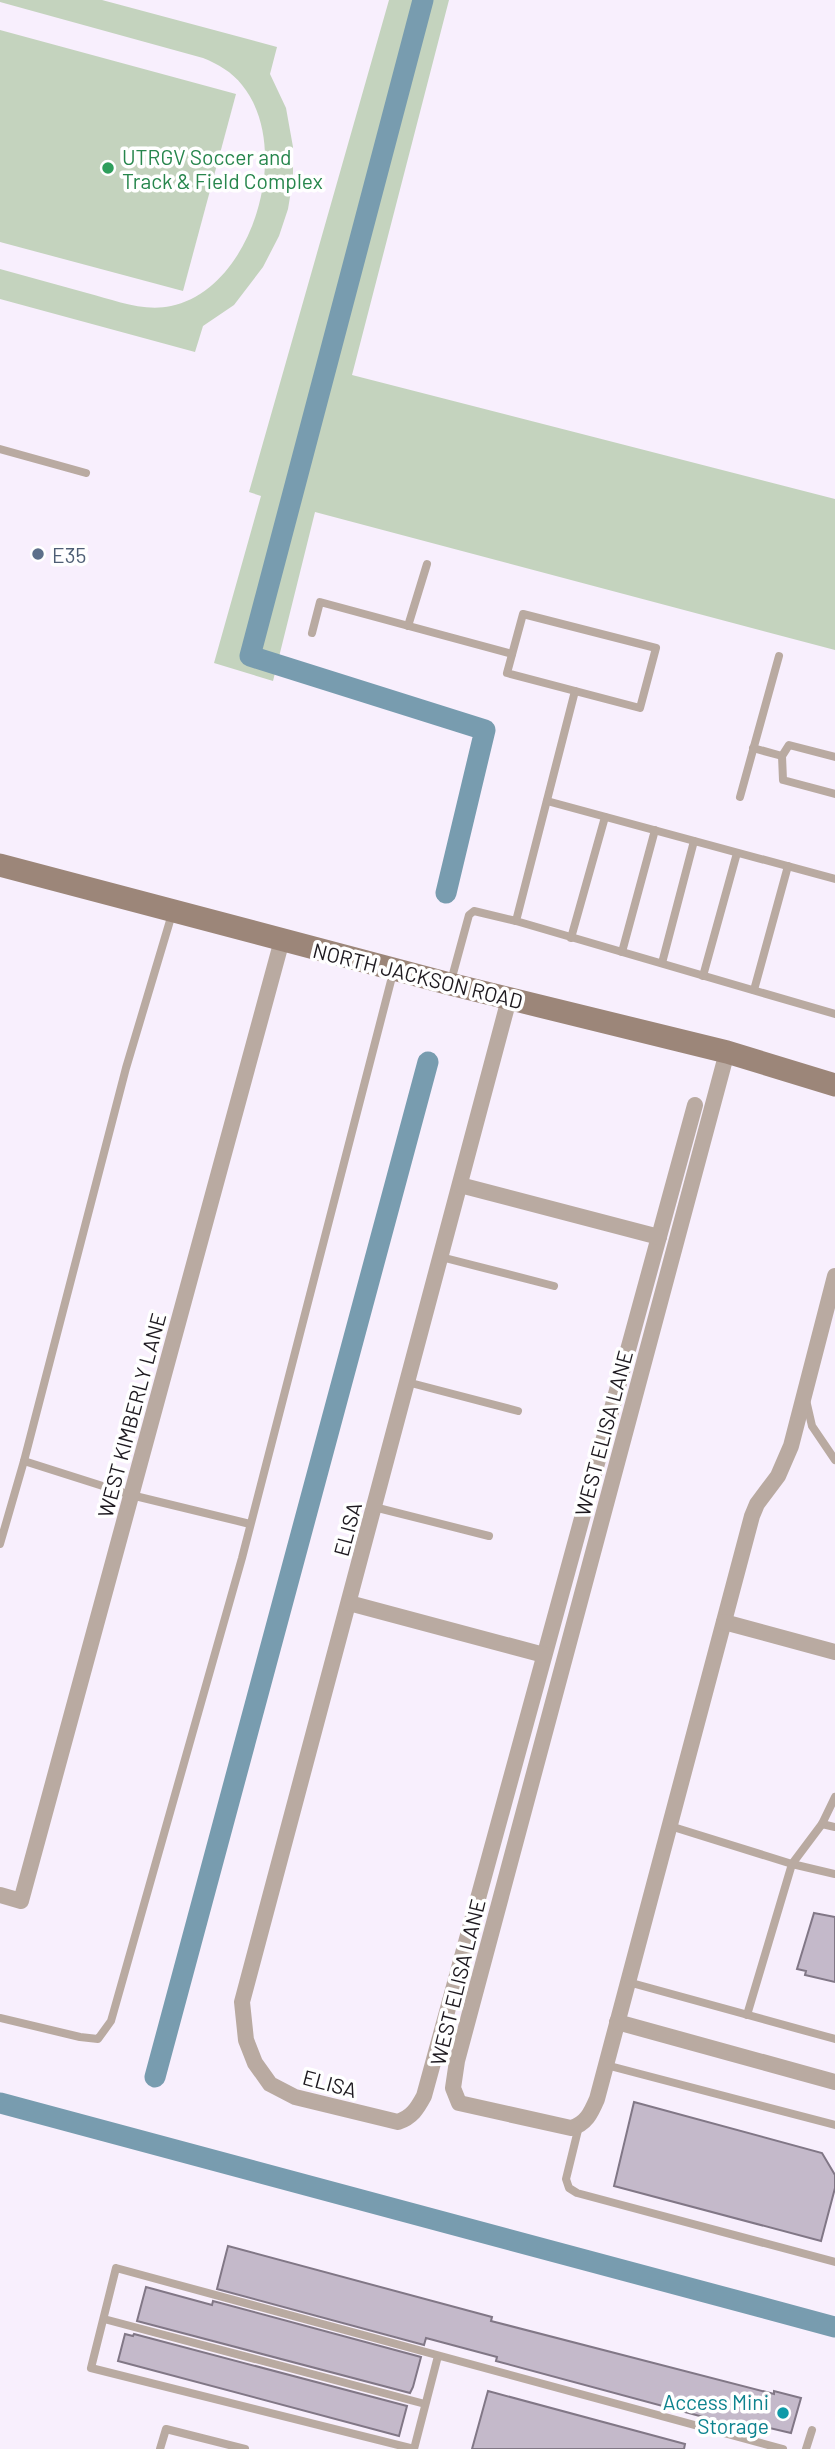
<svg xmlns="http://www.w3.org/2000/svg" width="835" height="2449" viewBox="0 0 835 2449" font-family="Barlow,sans-serif">
<style>
.green{fill:#c4d3be}
.lines{fill:none;stroke-linecap:round;stroke-linejoin:round}
.canal{stroke:#789caf;stroke-width:21}
.building{fill:#c4b9ca;stroke:#817786;stroke-width:2}
.lane{stroke:#b9aaa1;stroke-width:8}
.street{stroke:#b9aaa1;stroke-width:16}
.secondary{stroke:#9c8679;stroke-width:23}
.leisure-dot{fill:#2e9e5b;stroke:#fff;stroke-width:2.5}
.service-dot{fill:#5c6f8a;stroke:#fff;stroke-width:2.5}
.culture-dot{fill:#0f9aa8;stroke:#fff;stroke-width:2.5}
.labels{text-anchor:middle;dominant-baseline:central;stroke-width:7;stroke-linejoin:round;paint-order:stroke}
.leisure-label{font-size:21px;fill:#27864d;stroke:#fff;text-anchor:start}
.service-label{font-size:21px;fill:#4e5e75;stroke:#fff;text-anchor:start}
.street-label{font-size:21px;fill:#1d191f;stroke:#fff}
.culture-label{font-size:21px;fill:#0d838f;stroke:#fff;text-anchor:end}
</style>
<rect width="100%" height="100%" fill="#f8effd"/>
<g class="green">
<path d="M0 0H102L277 47 270 74 286 108 293 147V179L288 209 279 236 263 267 234 305 203 326 195 352 0 299V269C29 277 58 285 87 293 114 300 143 312 171 306 253 289 294 148 242 85 232 72 218 64 203 58L0 2Z"/>
<path d="M389 0H449L352 375 835 499V650L315 512 273 681 214 663 261 496 249 492Z"/>
<path d="M0 30 236 94 183 291 0 242Z"/>
</g>
<g class="lines">
<g class="canal">
<path d="M423 0 250 656 485 730 446 893"/>
<path d="M155 2077 428 1062"/>
<path d="M0 2103 835 2327"/>
</g>
</g>
<g class="building">
<path d="M814 1913 835 1917V1982L805 1975 806 1971 797 1969Z"/>
<path d="M634 2102 822 2153 835 2175V2188L821 2241 614 2186Z"/>
<path d="M228 2246 492 2317 491 2321 774 2394V2391L801 2398 791 2433 761 2426 759 2432 496 2361 497 2357 426 2338 424 2345 217 2289Z"/>
<path d="M146 2287 212 2305 213 2301 421 2357 413 2387 410 2393 137 2321Z"/>
<path d="M125 2334 133 2336 134 2334 407 2406 399 2436 118 2361Z"/>
<path d="M488 2391 685 2444 684 2449H472Z"/>
</g>
<g class="lines">
<g class="lane">
<path d="M0 449 86 473"/>
<path d="M523 614 656 648 640 708 507 673Z"/>
<path d="M408 626 427 564"/>
<path d="M312 633 320 602 512 654"/>
<path d="M575 691 516 921 835 1014"/>
<path d="M753 748 782 756"/>
<path d="M835 757 789 745 782 756 783 780 835 794"/>
<path d="M740 797 779 656"/>
<path d="M547 801 835 879"/>
<path d="M571 938 605 817"/>
<path d="M622 952 655 830"/>
<path d="M662 963 694 841"/>
<path d="M703 976 737 853"/>
<path d="M451 981 469 915 474 911 516 921"/>
<path d="M754 990 788 866"/>
<path d="M441 1257 554 1286"/>
<path d="M407 1382 518 1411"/>
<path d="M806 1400 812 1426 835 1460"/>
<path d="M24 1461 131 1495 250 1524"/>
<path d="M374 1507 489 1536"/>
<path d="M0 1544 24 1461 126 1068 172 914"/>
<path d="M822 1824 835 1827"/>
<path d="M670 1826 792 1864 835 1874"/>
<path d="M628 1982 835 2039"/>
<path d="M747 2015 792 1864 822 1824 835 1797"/>
<path d="M0 2018 80 2037 98 2039 111 2021 242 1558 393 973"/>
<path d="M606 2065 835 2125"/>
<path d="M579 2126 566 2179 569 2188 577 2193 835 2262"/>
<path d="M104 2319 425 2404"/>
<path d="M438 2356 414 2449 91 2368 116 2268 783 2449"/>
<path d="M160 2449 166 2429 245 2449"/>
<path d="M806 2449 812 2430"/>
</g>
<g class="street">
<path d="M509 999 242 2002 246 2040 255 2063 270 2084 295 2097 398 2122C412 2117 417 2109 424 2096L695 1105"/>
<path d="M727 1052 457 2061 453 2088 459 2103 571 2128C586 2124 591 2113 597 2099L752 1516 757 1504 778 1476 791 1446 835 1276"/>
<path d="M460 1185 659 1237"/>
<path d="M349 1603 544 1655"/>
<path d="M724 1622 835 1652"/>
<path d="M0 1895 21 1901 282 940"/>
<path d="M617 2022 835 2082"/>
</g>
<path class="secondary" d="M0 865 450 984 727 1052 835 1085"/>
</g>
<circle class="leisure-dot" cx="108" cy="168" r="7"/>
<circle class="service-dot" cx="38" cy="554" r="7"/>
<circle class="culture-dot" cx="783" cy="2413" r="7"/>
<g class="labels">
<g class="leisure-label">
<text x="122" y="156">UTRGV Soccer and<tspan x="122" dy="24">Track &amp; Field Complex</tspan></text>
</g>
<g class="service-label">
<text x="52" y="554">E35</text>
</g>
<g class="street-label">
<text transform="translate(418 975) rotate(14)">NORTH JACKSON ROAD</text>
<text transform="translate(131 1415) rotate(-75)">WEST KIMBERLY LANE</text>
<text transform="translate(603 1433) rotate(-75)">WEST ELISA LANE</text>
<text transform="translate(347 1529) rotate(-75)">ELISA</text>
<text transform="translate(457 1982) rotate(-76)">WEST ELISA LANE</text>
<text transform="translate(330 2083) rotate(15)">ELISA</text>
</g>
<g class="culture-label">
<text x="769" y="2401">Access Mini<tspan x="769" dy="24">Storage</tspan></text>
</g>
</g>
</svg>
